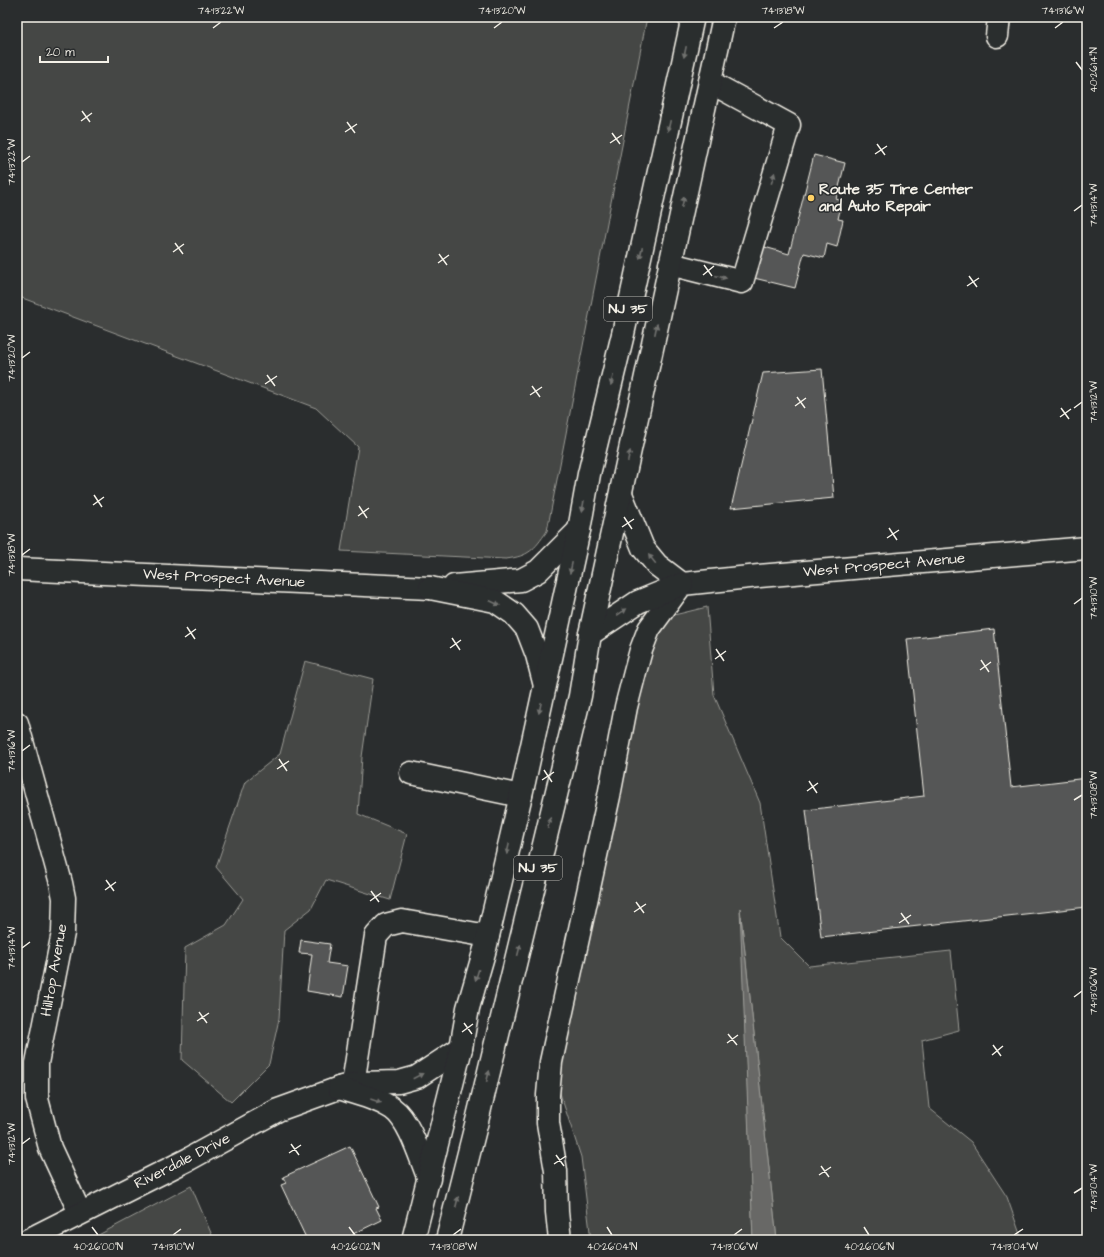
<svg xmlns="http://www.w3.org/2000/svg" width="1104" height="1257" viewBox="0 0 1104 1257" font-family="'Architects Daughter',sans-serif">
<style>
.green{fill:#444645;stroke:#9c9c96}
.water{fill:#676866;stroke:#9f9f9a}
.building{fill:#555756;stroke:#f4f1e8}
.lines{fill:none;stroke-linecap:round;stroke-linejoin:round}
.minor-casing{stroke:#f4f1e8;stroke-width:25}
.highway-casing{stroke:#f4f1e8;stroke-width:25}
.minor{stroke:#2a2d2e;stroke-width:22}
.highway{stroke:#2a2d2e;stroke-width:22}
.oneway{fill:#71726f}
.ticks{fill:none;stroke:#f4f1e8;stroke-width:1.5}
.poi-dot{fill:#ffd166;stroke:#2a2d2e;stroke-width:1.5}
.labels{text-anchor:middle;dominant-baseline:central;stroke-width:3;stroke-linejoin:round;paint-order:stroke}
.shield{fill:#2a2d2e;stroke:#b7b6b0;stroke-width:1}
.shield-label{font-size:14px;font-weight:bold;fill:#f4f1e8}
.poi-label{font-size:15px;font-weight:bold;fill:#f4f1e8;stroke:#2a2d2e;text-anchor:start}
.street-label{font-size:15px;fill:#f4f1e8;stroke:#2a2d2e}
.neatline{fill:none;stroke:#f4f1e8;stroke-width:1.5}
.ticks-label{font-size:10px;text-anchor:middle;fill:#f4f1e8}
</style>
<rect width="100%" height="100%" fill="#2a2d2e"/>
<filter id="ink" filterUnits="userSpaceOnUse"><feTurbulence type="fractalNoise" baseFrequency=".025" numOctaves="2"/><feDisplacementMap in="SourceGraphic" scale="8" xChannelSelector="R" yChannelSelector="G"/><feConvolveMatrix kernelMatrix="1 2 1 2 8 2 1 2 1" color-interpolation-filters="sRGB"/></filter>
<g filter="url(#ink)">
<g class="green">
<path d="M17 17H647L547 531C534 550 529 556 506 559L341 551 358 447 316 408 17 296Z"/>
<path d="M707 607 714 695 760 803 780 937 809 966 951 951 959 1030 922 1040 929 1108 971 1142 1007 1197 1021 1237 1020 1240H777L741 916 753 1240H591L581 1157 557 1084 653 637 666 617Z"/>
<path d="M305 661 373 679 362 757 358 814 407 834 390 900 326 880 311 909 284 930 279 1019 269 1064 231 1102 182 1060 185 948 226 925 243 899 216 867 245 782 280 754Z"/>
<path d="M191 1186 214 1240H89Z"/>
</g>
<path class="water" d="M740 908 777 1240H753Z"/>
<g class="building">
<path d="M814 155 845 163 836 199 842 201 838 219 843 220 837 247 827 244 824 258 804 253 795 288 754 278 761 246 789 254Z"/>
<path d="M822 369 834 498 731 508 763 373Z"/>
<path d="M994 629 1011 787 1087 778V907L821 937 806 810 924 796 907 639Z"/>
<path d="M301 940 330 944 327 963 348 966 343 997 307 991 312 954 299 953Z"/>
<path d="M350 1146 379 1207 376 1208 382 1220 353 1234 356 1240H307L281 1185 286 1183 283 1177Z"/>
</g>
<g class="lines">
<g class="minor-casing">
<g id="minor">
<path d="M997 36 999 17"/>
<path d="M670 264 742 282 789 125 710 82"/>
<path d="M17 569 430 588"/>
<path d="M17 723 61 883 64 898 63 933 37 1063V1099L50 1148 80 1213"/>
<path d="M411 773 521 796"/>
<path d="M353 1084 376 936 386 925 402 921 488 936"/>
<path d="M28 1240 189 1159 278 1110 339 1088"/>
<path d="M560 1240 557 1212 556 1171 548 1123V1095L551 1062 609 796 626 707 635 672 641 650 649 629 682 584 759 576 1087 548"/>
</g>
</g>
<g class="highway-casing">
<g id="highway">
<path d="M621 494 643 548 657 565 682 584"/>
<path d="M454 586 521 580 538 571 579 530"/>
<path d="M430 588 495 601 514 614 527 629 537 655 544 682"/>
<path d="M590 634 638 602 682 584"/>
<path d="M342 1087 359 1083 399 1082 417 1077 461 1048"/>
<path d="M339 1088C356 1094 378 1098 393 1109 410 1121 421 1160 429 1179"/>
<path d="M413 1240 461 1048 468 1008 485 949 524 782 579 530 589 474 623 334 693 17"/>
<path d="M447 1240 477 1121 580 696 590 634 724 17"/>
</g>
</g>
<use href="#minor" class="minor"/>
<use href="#highway" class="highway"/>
</g>
<defs><path id="oneway-solid" d="M-6-.8H1V-3.2L6.5 0L1 3.2V.8H-6Z"/></defs>
<g class="oneway">
<use href="#oneway-solid" transform="translate(685 52) rotate(102)"/>
<use href="#oneway-solid" transform="translate(669 126) rotate(103)"/>
<use href="#oneway-solid" transform="translate(773 178) rotate(-73)"/>
<use href="#oneway-solid" transform="translate(683 202) rotate(-77)"/>
<use href="#oneway-solid" transform="translate(641 253) rotate(103)"/>
<use href="#oneway-solid" transform="translate(721 277) rotate(14)"/>
<use href="#oneway-solid" transform="translate(656 329) rotate(-78)"/>
<use href="#oneway-solid" transform="translate(612 380) rotate(103)"/>
<use href="#oneway-solid" transform="translate(629 456) rotate(-78)"/>
<use href="#oneway-solid" transform="translate(583 506) rotate(100)"/>
<use href="#oneway-solid" transform="translate(652 559) rotate(-129)"/>
<use href="#oneway-solid" transform="translate(571 568) rotate(102)"/>
<use href="#oneway-solid" transform="translate(495 603) rotate(24)"/>
<use href="#oneway-solid" transform="translate(622 612) rotate(-34)"/>
<use href="#oneway-solid" transform="translate(540 708) rotate(102)"/>
<use href="#oneway-solid" transform="translate(549 823) rotate(-76)"/>
<use href="#oneway-solid" transform="translate(508 849) rotate(103)"/>
<use href="#oneway-solid" transform="translate(519 950) rotate(-76)"/>
<use href="#oneway-solid" transform="translate(477 975) rotate(107)"/>
<use href="#oneway-solid" transform="translate(418 1076) rotate(-27)"/>
<use href="#oneway-solid" transform="translate(488 1076) rotate(-76)"/>
<use href="#oneway-solid" transform="translate(376 1101) rotate(19)"/>
<use href="#oneway-solid" transform="translate(457 1202) rotate(-76)"/>
</g>
</g>
<path class="ticks" d="M213 28 221 22M494 28 502 22M774 28 783 22M1055 28 1063 22M1076 62 1082 70M82 111 90 122M81 121 92 113M347 122 355 133M345 132 357 124M612 133 620 144M610 143 622 135M877 144 885 155M875 154 887 146M22 162 30 156M1074 211 1082 205M175 243 183 254M173 252 184 244M439 254 447 265M438 263 449 255M704 265 712 276M703 275 714 266M969 276 977 287M967 286 979 278M22 358 30 352M267 375 275 386M265 384 277 376M532 386 540 397M530 395 542 387M797 397 805 408M795 406 806 398M1061 408 1069 419M1074 408 1082 402M1060 417 1071 409M94 495 102 507M93 505 104 497M359 506 367 518M358 516 369 508M624 517 632 529M622 527 634 519M889 528 897 540M887 538 899 530M22 555 30 549M1074 604 1082 598M187 627 195 639M185 637 196 629M452 638 460 650M450 648 461 640M716 649 724 661M715 659 726 651M981 660 989 672M980 670 991 662M22 751 30 745M279 759 287 771M277 769 289 761M544 770 552 782M542 780 554 772M809 781 817 793M807 791 818 783M1074 800 1082 795M106 880 114 891M105 890 116 882M371 891 379 902M370 901 381 893M636 902 644 913M634 912 646 904M901 913 909 924M899 923 911 915M22 948 30 942M1074 997 1082 991M199 1012 207 1023M197 1021 209 1013M464 1023 472 1034M462 1032 473 1024M728 1034 737 1045M727 1043 738 1035M993 1045 1001 1056M992 1055 1003 1046M22 1144 30 1138M291 1144 299 1155M289 1153 301 1145M556 1155 564 1166M554 1164 566 1156M821 1166 829 1177M819 1175 831 1167M1074 1193 1082 1188M92 1227 98 1235M349 1227 355 1235M607 1227 612 1235M864 1227 869 1235M173 1235 181 1229M453 1235 461 1229M734 1235 742 1229M1014 1235 1023 1229"/>
<circle class="poi-dot" cx="811" cy="198" r="4"/>
<g class="labels">
<g class="shield">
<rect x="604" y="297" width="48" height="24" rx="3"/>
<rect x="514" y="856" width="48" height="24" rx="3"/>
</g>
<g class="shield-label">
<text x="628" y="309">NJ 35</text>
<text x="538" y="868">NJ 35</text>
</g>
<g class="poi-label">
<text x="819" y="189">Route 35 Tire Center<tspan x="819" dy="17">and Auto Repair</tspan></text>
</g>
<g class="street-label">
<text transform="translate(884 565) rotate(-5)">West Prospect Avenue</text>
<text transform="translate(224 578) rotate(3)">West Prospect Avenue</text>
<text transform="translate(54 970) rotate(-80)">Hilltop Avenue</text>
<text transform="translate(182 1161) rotate(-27)">Riverdale Drive</text>
</g>
</g>
<rect width="1104" height="1257" fill="none" stroke="#2a2d2e" stroke-width="44"/>
<path d="M40 56v6h68v-6" fill="none" stroke="#f4f1e8" stroke-width="2"/>
<text x="46" y="56" font-size="12" fill="#f4f1e8" stroke="#2a2d2e" stroke-width="3" paint-order="stroke">20 m</text>
<rect x="22" y="22" width="1060" height="1213" class="neatline"/>
<g class="ticks-label">
<text x="221" y="14">74°13'22"W</text>
<text x="502" y="14">74°13'20"W</text>
<text x="783" y="14">74°13'18"W</text>
<text x="1063" y="14">74°13'16"W</text>
<text transform="translate(1093 70) rotate(-90)" y="4">40°26'14"N</text>
<text transform="translate(11 162) rotate(-90)" y="4">74°13'22"W</text>
<text transform="translate(1093 205) rotate(-90)" y="4">74°13'14"W</text>
<text transform="translate(11 358) rotate(-90)" y="4">74°13'20"W</text>
<text transform="translate(1093 402) rotate(-90)" y="4">74°13'12"W</text>
<text transform="translate(11 555) rotate(-90)" y="4">74°13'18"W</text>
<text transform="translate(1093 598) rotate(-90)" y="4">74°13'10"W</text>
<text transform="translate(11 751) rotate(-90)" y="4">74°13'16"W</text>
<text transform="translate(1093 795) rotate(-90)" y="4">74°13'08"W</text>
<text transform="translate(11 948) rotate(-90)" y="4">74°13'14"W</text>
<text transform="translate(1093 991) rotate(-90)" y="4">74°13'06"W</text>
<text transform="translate(11 1144) rotate(-90)" y="4">74°13'12"W</text>
<text transform="translate(1093 1188) rotate(-90)" y="4">74°13'04"W</text>
<text x="98" y="1250">40°26'00"N</text>
<text x="173" y="1250">74°13'10"W</text>
<text x="355" y="1250">40°26'02"N</text>
<text x="453" y="1250">74°13'08"W</text>
<text x="612" y="1250">40°26'04"N</text>
<text x="734" y="1250">74°13'06"W</text>
<text x="869" y="1250">40°26'06"N</text>
<text x="1014" y="1250">74°13'04"W</text>
</g>
</svg>
